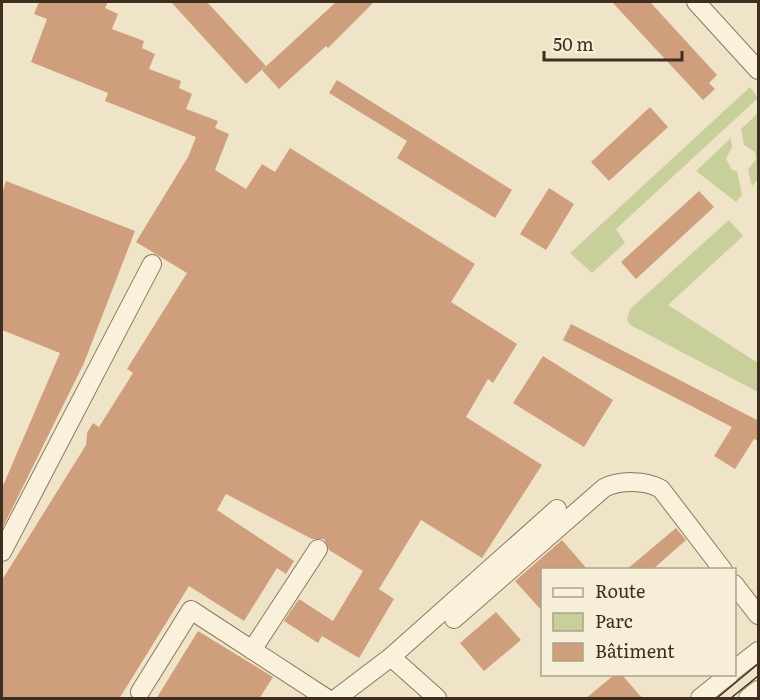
<svg xmlns="http://www.w3.org/2000/svg" width="760" height="700" viewBox="0 0 760 700" font-family="Literata,serif">
<style>
.green{fill:#c9cf9b}
.building{fill:#cf9f7d}
.lines{fill:none;stroke-linecap:round;stroke-linejoin:round}
.minor-casing{stroke:#8d765c;stroke-width:20}
.minor{stroke:#faf1dc;stroke-width:18}
.tram{stroke:#3d2e20;stroke-width:1.5}
</style>
<rect width="100%" height="100%" fill="#f0e4c8"/>
<g class="green">
<path d="M750 87 758 98 616 229 625 243 592 273 570 253Z"/>
<path d="M757 114 758 179 752 186 748 170 756 159 755 152 744 145 741 129Z"/>
<path d="M731 138 732 147 726 159 732 170 737 171 742 195 736 202 696 171Z"/>
<path d="M729 220 743 236 668 305 758 363V392L630 325 627 320 630 309Z"/>
</g>
<g class="building">
<path d="M39 2H108L105 8 118 14 112 29 144 41 142 48 155 54 149 69 181 81 179 88 192 94 186 109 218 121 215 128 229 134 215 170 246 189 262 164 275 172 290 148 475 264 451 302 517 344 493 383 488 379 466 417 542 465 482 558 421 520 379 589 394 599 359 658 322 636 318 643 284 621 299 599 333 621 363 571 329 550 324 539H312L226 494 217 510 294 561 286 574 277 568 244 621 189 586 119 699H2V580L86 445 87 433 93 423 99 427 133 373 127 369 187 273 136 242 188 157 196 137 105 101 108 93 31 62 47 19 34 14Z"/>
<path d="M171 2H207L266 66 246 84Z"/>
<path d="M336 2H374L328 48 326 46 279 89 262 70Z"/>
<path d="M612 2H650L717 75 709 83 715 89 703 100Z"/>
<path d="M337 80 512 190 495 218 397 158 407 141 329 93Z"/>
<path d="M650 107 668 127 609 181 591 162Z"/>
<path d="M6 181 135 231 84 363 2 529V488L60 353 2 330V193Z"/>
<path d="M549 188 574 204 546 250 520 234Z"/>
<path d="M699 191 714 207 636 279 621 262Z"/>
<path d="M571 324 759 421V441L754 439 735 469 714 456 732 427 563 340Z"/>
<path d="M543 356 613 400 584 447 513 403Z"/>
<path d="M676 528 686 540 652 570H626Z"/>
<path d="M562 540 588 570H543V612L515 581Z"/>
<path d="M496 612 521 640 484 671 460 643Z"/>
<path d="M198 631 273 677 259 699H156Z"/>
<path d="M614 675H622L643 699H585Z"/>
</g>
<g class="lines">
<g class="minor-casing">
<g id="minor">
<path d="M696 2 758 70"/>
<path d="M2 552 152 264"/>
<path d="M734 584 758 615"/>
<path d="M454 619 604 488C619 480 646 480 661 489L723 570"/>
<path d="M252 650 318 549"/>
<path d="M391 657 437 698"/>
<path d="M734 670 758 651"/>
<path d="M140 692 191 610 326 698"/>
<path d="M337 698 391 657 557 509"/>
<path d="M700 698 730 674"/>
<path d="M748 698 758 690"/>
</g>
</g>
<use href="#minor" class="minor"/>
<g class="tram">
<path d="M717 698 758 664"/>
<path d="M731 698 758 676"/>
</g>
</g>
<rect width="760" height="700" fill="none" stroke="#3d2e20" stroke-width="6"/>
<rect x="541" y="568" width="195" height="108" fill="#f7eed8" stroke="#ada18e" stroke-width="1.5"/>
<rect x="553" y="588" width="30" height="9" fill="#faf1dc" stroke="#ada18e" stroke-width="1.5"/>
<text x="595" y="598" font-size="18" fill="#3d2e20">Route</text>
<rect x="553" y="613" width="30" height="18" fill="#c9cf9b" stroke="#ada18e" stroke-width="1.5"/>
<text x="595" y="628" font-size="18" fill="#3d2e20">Parc</text>
<rect x="553" y="643" width="30" height="18" fill="#cf9f7d" stroke="#ada18e" stroke-width="1.5"/>
<text x="595" y="658" font-size="18" fill="#3d2e20">Bâtiment</text>
<path d="M544 51v9h138v-9" fill="none" stroke="#3d2e20" stroke-width="3"/>
<text x="553" y="51" font-size="18" fill="#3d2e20" stroke="#f7eed8" stroke-width="4.5" paint-order="stroke">50 m</text>
</svg>
